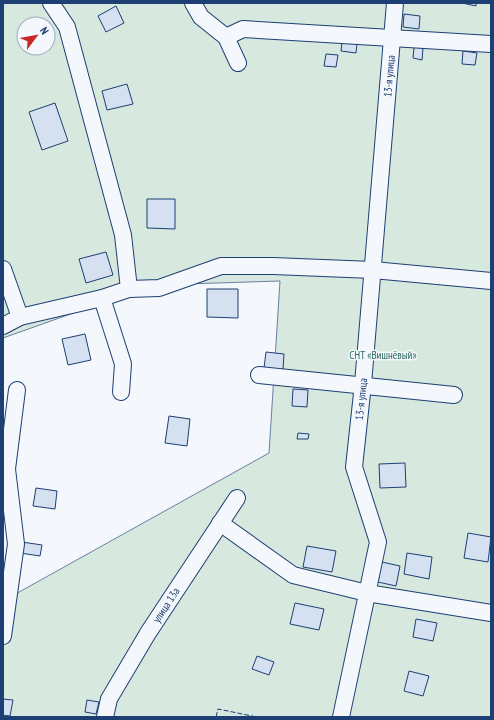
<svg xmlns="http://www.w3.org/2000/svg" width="494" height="720" viewBox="0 0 494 720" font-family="'PT Sans Narrow',sans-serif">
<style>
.green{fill:#d7e8df;stroke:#687fa3;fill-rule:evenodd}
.building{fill:#d5e0f0;stroke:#1d3f73}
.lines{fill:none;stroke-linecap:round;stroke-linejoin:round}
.minor-casing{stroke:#1d3f73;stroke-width:18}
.minor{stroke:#f4f7fb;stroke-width:16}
.fence{stroke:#1d3f73;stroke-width:1;stroke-dasharray:5 2;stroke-linecap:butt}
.labels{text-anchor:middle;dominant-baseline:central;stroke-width:3;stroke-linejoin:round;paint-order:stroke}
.street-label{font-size:11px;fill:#1d3f73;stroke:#f4f7fb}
.park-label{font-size:11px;fill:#2c6c60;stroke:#f4f7fb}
</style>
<rect width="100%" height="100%" fill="#f4f7fb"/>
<path class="green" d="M3 3H491V717H3V601L269 453 280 281 152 285 3 338ZM24 24H48V48H24Z"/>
<g class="building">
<path d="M462 3H476V6Z"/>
<path d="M116 6 124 23 106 32 98 16Z"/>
<path d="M404 14 420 16 419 29 403 27Z"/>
<path d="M342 42 357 44 356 53 341 51Z"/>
<path d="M414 47 423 48 422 60 413 58Z"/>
<path d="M463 51 477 53 475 65 462 64Z"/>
<path d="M326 54 338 55 336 67 324 66Z"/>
<path d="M127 84 133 104 107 110 102 91Z"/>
<path d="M55 103 68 141 42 150 29 112Z"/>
<path d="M147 199H175V229L147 228Z"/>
<path d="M106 252 113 275 86 283 79 259Z"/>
<path d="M207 289H238V318L207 317Z"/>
<path d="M85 334 91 360 68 365 62 339Z"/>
<path d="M266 352 284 354 283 370 264 368Z"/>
<path d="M293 389 308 390 307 407 292 406Z"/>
<path d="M169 416 190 419 187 446 165 443Z"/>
<path d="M298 433 309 434 308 439H297Z"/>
<path d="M405 463 406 487 380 488 379 464Z"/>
<path d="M36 488 57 491 55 509 33 506Z"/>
<path d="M468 533 491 537 488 562 464 558Z"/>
<path d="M22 542 42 545 40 556 20 553Z"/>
<path d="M307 546 336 551 332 572 303 567Z"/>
<path d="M407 553 432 557 429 579 404 574Z"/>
<path d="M382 562 400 566 396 586 378 582Z"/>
<path d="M295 603 324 609 319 630 290 624Z"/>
<path d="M416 619 437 623 433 641 413 637Z"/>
<path d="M257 656 274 662 269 675 252 669Z"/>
<path d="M409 671 429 676 423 696 404 691Z"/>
<path d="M3 699 13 700 10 716 3 715Z"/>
<path d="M87 700 99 702 96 714 85 712Z"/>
</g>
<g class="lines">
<g class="minor-casing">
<g id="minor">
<path d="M51 3 67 27 123 235 129 289"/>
<path d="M193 3 201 17 226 37 238 63"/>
<path d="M226 37 243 29 491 44"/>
<path d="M3 269 20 317"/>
<path d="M102 298 123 364 121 392"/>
<path d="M3 326 20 317 102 298 129 289 159 288 221 266H273L373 270 491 281"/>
<path d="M259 375 454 395"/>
<path d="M220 523 293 575 367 593 491 613"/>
<path d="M3 636 16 544 7 469 17 390"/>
<path d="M105 717 109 699 148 633 237 498"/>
<path d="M341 717 378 542 354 467 363 384 395 3"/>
</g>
</g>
<use href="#minor" class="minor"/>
<path class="fence" d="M216 717 218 709 257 717"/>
</g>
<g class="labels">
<g class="street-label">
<text transform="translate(389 76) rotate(-85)">13-я улица</text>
<text transform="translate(361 399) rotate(-84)">13-я улица</text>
<text transform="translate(166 605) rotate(-57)">улица 13а</text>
</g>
<g class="park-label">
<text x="383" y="355">СНТ «Вишнёвый»</text>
</g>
</g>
<rect width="494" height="720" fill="none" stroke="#1d3f73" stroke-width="8"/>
<g transform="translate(36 36) rotate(58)"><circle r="19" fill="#f4f7fb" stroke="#9eadc5"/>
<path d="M0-3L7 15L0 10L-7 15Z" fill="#c62828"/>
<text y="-6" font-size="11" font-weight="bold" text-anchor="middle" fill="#1d3f73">N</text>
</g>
</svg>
